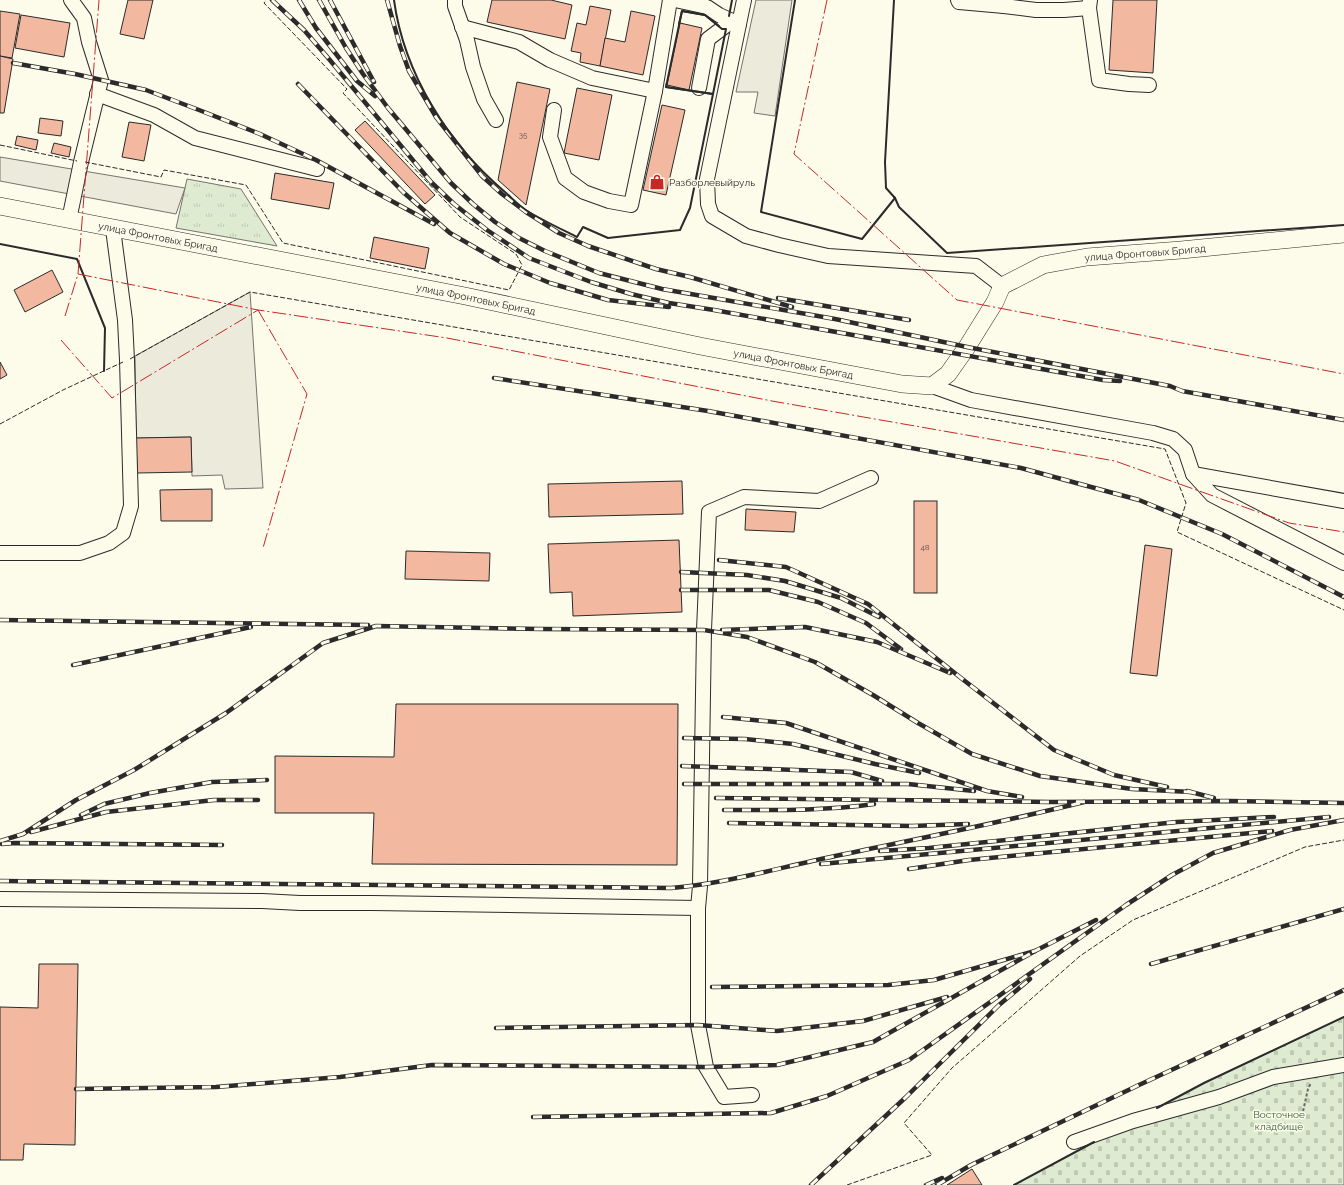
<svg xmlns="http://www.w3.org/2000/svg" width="1344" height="1185" viewBox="0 0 1344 1185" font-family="Raleway,sans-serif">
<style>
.grass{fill:url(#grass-tufts);stroke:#74746e}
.cemetery{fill:url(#cemetery-stones);stroke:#74746e}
.parking{fill:#eceadb;stroke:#74746e}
.building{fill:#f2b8a0;stroke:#2b2b2b}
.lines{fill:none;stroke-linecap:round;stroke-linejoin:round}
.minor-casing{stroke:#2b2b2b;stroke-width:16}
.major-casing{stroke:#2b2b2b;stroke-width:18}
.path{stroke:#6a6964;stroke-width:2;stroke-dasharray:3 2;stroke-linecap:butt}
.minor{stroke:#fdfbea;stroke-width:14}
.major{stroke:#fdfbea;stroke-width:17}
.rail-casing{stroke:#2b2b2b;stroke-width:4.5}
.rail{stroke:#fdfbea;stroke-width:3;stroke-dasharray:9;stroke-linecap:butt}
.fence{stroke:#2b2b2b;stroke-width:1;stroke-dasharray:5 2;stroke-linecap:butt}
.wall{stroke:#2b2b2b;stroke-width:2}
.power{stroke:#c62828;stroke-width:1;stroke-dasharray:14 3 2 3;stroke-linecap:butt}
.labels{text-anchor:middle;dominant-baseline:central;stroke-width:3;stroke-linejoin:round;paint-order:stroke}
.number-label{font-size:8px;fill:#5d4e48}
.poi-label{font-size:10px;fill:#2b2b2b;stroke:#fdfbea;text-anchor:start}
.street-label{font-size:10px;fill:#2b2b2b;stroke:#fdfbea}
.park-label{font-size:10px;fill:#34623c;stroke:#fdfbea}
</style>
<defs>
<pattern id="grass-tufts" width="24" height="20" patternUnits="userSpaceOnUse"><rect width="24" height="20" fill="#deebd1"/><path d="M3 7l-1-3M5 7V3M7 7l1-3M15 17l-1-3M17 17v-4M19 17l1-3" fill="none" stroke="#bfcab4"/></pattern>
<pattern id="cemetery-stones" width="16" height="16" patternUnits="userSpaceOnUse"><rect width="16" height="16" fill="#deebd1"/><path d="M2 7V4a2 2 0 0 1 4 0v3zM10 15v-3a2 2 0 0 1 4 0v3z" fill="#bfcab4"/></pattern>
</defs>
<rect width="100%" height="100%" fill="#fdfbea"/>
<path class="grass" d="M187 179 241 189 277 246 176 228Z"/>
<path class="cemetery" d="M1344 1017V1185H1014L1204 1083Z"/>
<g class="parking">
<path d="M756 0H792L775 116 754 113 758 92H736Z"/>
<path d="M0 157 185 188 176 214 0 181Z"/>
<path d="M250 292 263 488 225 489 222 475 192 476 191 437 136 438 135 356Z"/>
</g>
<g class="building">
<path d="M128 0H153L144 39 120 34Z"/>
<path d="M492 0H551L572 5 565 39 487 22Z"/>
<path d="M1113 0H1157L1153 73 1109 70Z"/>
<path d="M590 6 611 10 600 66 580 62 581 53 571 51 577 23 586 25Z"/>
<path d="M0 11 20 14 12 58 0 56Z"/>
<path d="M631 11 655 16 643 75 600 66 605 38 625 42Z"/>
<path d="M21 15 70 23 64 57 15 48Z"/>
<path d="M680 23 702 28 689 90 667 85Z"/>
<path d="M0 56 13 59 4 113H0Z"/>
<path d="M517 82 550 89 526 205 498 180Z"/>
<path d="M577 88 612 95 599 160 564 153Z"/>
<path d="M662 105 685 110 666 195 643 190Z"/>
<path d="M40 118 63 121 61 136 38 133Z"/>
<path d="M365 121 435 195 425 204 355 130Z"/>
<path d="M129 122 151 125 144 161 122 157Z"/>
<path d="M17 136 38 140 36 150 15 145Z"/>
<path d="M54 143 71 147 69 157 51 153Z"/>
<path d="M275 173 334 183 329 209 271 199Z"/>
<path d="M374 237 429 248 425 269 370 258Z"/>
<path d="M52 270 63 292 25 312 14 290Z"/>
<path d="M0 362 7 375 0 379Z"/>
<path d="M191 437 192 472 137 473 136 438Z"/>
<path d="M682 481 683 514 549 517 548 484Z"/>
<path d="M212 489V521H161L160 490Z"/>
<rect x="914" y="501" width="23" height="92"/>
<path d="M746 509 796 512 794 532 745 530Z"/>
<path d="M679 540 682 612 573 616 572 592 550 593 548 544Z"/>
<path d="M1145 545 1172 549 1157 676 1130 673Z"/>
<path d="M406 551 490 553 489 581 405 579Z"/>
<path d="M396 704H678L677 865 372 864 374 813H275V756L394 757Z"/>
<path d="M39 964H78L75 1145 24 1144 23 1160H0V1007L38 1008Z"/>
<path d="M972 1169 982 1185H947Z"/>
</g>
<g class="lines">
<g class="minor-casing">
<g id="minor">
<path d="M455 0V6L467 40 473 67 484 99 496 120"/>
<path d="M675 0 707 7 719 15 739 24"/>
<path d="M744 0 707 179 708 204 712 216 746 236 779 245 828 256 976 266 1002 286"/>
<path d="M958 0 959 2 1004 6"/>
<path d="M1002 0 1004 6 1036 10H1064L1089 8"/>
<path d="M1090 0 1089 8 1099 80 1129 84 1149 85"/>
<path d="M462 27 519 42 550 60 592 78 655 91"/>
<path d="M699 88 708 39 732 21"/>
<path d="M97 94 154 115 195 138 317 169"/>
<path d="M554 110 550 137 565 178 584 192 609 201 631 205 655 91 670 0"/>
<path d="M69 220 81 162 101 80 89 42 84 18 71 0"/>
<path d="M932 386 971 400 1153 433 1173 439 1185 450 1193 474 1212 495 1344 563"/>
<path d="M1193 474 1344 501"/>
<path d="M0 553H80L109 543 123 533 131 506 127 360 125 320 113 229"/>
<path d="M0 899 262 901 300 903H372L698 908"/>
<path d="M752 1095 724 1097 706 1067 698 1025V908L700 886 704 630 709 512 744 497 819 501 871 478"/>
<path d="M1074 1142 1133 1121 1219 1097 1273 1077 1344 1065"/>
</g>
</g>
<g class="major-casing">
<g id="major">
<path id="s1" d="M0 206 465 296 700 346 902 384 932 386 948 374 967 347 995 302 1002 286 1043 265 1087 257 1181 250 1344 234"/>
</g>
</g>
<path class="path" d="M1302 1116 1308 1089 1311 1083"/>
<use href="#minor" class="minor"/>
<use href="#major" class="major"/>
<g class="rail-casing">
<g id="rail">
<path d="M272 0 304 30 329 59 431 182 454 204 487 230 529 258 591 282 631 294 669 303 714 310 1103 380 1120 381"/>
<path d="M299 0 316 28 357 81 375 96"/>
<path d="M319 0 346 48 363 74 388 108 451 183 473 204 495 222 519 238 545 251 599 273 662 289 835 319 967 347 1170 386 1182 391 1344 420"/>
<path d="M330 0 374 82"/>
<path d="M387 0 400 46 409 71 436 117 482 176 502 194 526 212 559 233 588 246 656 269 690 277 792 307"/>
<path d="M13 63 75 74 146 90 199 110 260 134 316 160 434 224"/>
<path d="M298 84 403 192 450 233 504 264 550 283 608 300 669 307"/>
<path d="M778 298 909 320"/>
<path d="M494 378 708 411 1021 468 1139 500 1222 534 1344 597"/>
<path d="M719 560 786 567 868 604 961 678 1054 750 1114 775 1167 787"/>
<path d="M681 572 747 575 785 581 841 598 879 617"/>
<path d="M681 590H769L818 602 866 623 901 649"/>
<path d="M0 620 368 625"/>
<path d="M722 630 805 627 877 642 950 673"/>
<path d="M73 665 251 627"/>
<path d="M723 717 786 723 987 791 1022 797"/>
<path d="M684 738 745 739 793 744 875 764 919 773"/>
<path d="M682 766 851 772 882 781"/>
<path d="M684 784H908L974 791"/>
<path d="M1187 791 1214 798"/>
<path d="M716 798 1050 802 1229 801 1344 803"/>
<path d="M724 810C774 810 824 811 874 804"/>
<path d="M81 815 104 804 150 793 212 782 267 780"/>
<path d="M729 823 912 826 968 824"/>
<path d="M31 832 106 812 214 800H258"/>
<path d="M0 841 23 834 76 800 134 770 226 713 323 643 376 626 541 629 704 630 747 637 815 662 873 695 918 723 972 754 1040 776 1132 789 1191 792"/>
<path d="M2 844 15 843 222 845"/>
<path d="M880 851 929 848 1177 822 1274 817"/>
<path d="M821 864 1329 817"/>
<path d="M909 869 969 860 1272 831"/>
<path d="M0 881 671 888C723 884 774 869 826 858 912 840 999 823 1084 802"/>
<path d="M1151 964 1344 909"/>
<path d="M712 987 888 985 934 980 1035 951 1096 920"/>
<path d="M496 1028 698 1025 777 1031 863 1021 947 997"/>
<path d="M76 1089 216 1087 340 1077 432 1065 706 1067 777 1065 873 1042 1035 951"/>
<path d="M533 1117 771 1113 827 1096 909 1060 1126 905 1172 875 1213 853 1290 830 1344 820"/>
<path d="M811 1185 905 1098 999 1005 1030 979"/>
<path d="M926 1185 942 1178"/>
<path d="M937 1185 971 1165 1139 1085 1344 990"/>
</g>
</g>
<use href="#rail" class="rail"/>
<g class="fence">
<path d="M0 145 77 161"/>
<path d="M85 162 161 177 164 170 246 185 283 243 509 290 522 265 516 254 460 217 343 93 347 89 264 3 266 0"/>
<path d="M130 359 250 292 1165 449 1186 503 1177 532 1344 610"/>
<path d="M0 424 63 390 123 362"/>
<path d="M847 1185 932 1155 904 1123 952 1068 1006 1021 1080 956 1133 920 1305 847 1344 840"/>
</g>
<g class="wall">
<path d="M394 0C404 74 449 145 505 192 513 199 520 207 529 212 544 221 561 229 577 237L583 227 608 238 680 230 690 208 713 94 666 87 667 83"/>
<path d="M795 0 761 212 862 239 895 198 894 197"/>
<path d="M894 0 885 162 886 188 895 198 899 207 947 253 1344 225"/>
<path d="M682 11 705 15 722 29H726L713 94 666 87Z"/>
<path d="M729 16 732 0"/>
<path d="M679 24 682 11 705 15 719 26"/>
<path d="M0 244 77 259 105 328 104 371"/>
<path d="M1157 1108 1204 1083 1344 1017"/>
<path d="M1014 1185 1094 1142"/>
</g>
<g class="power">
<path d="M827 0 794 154 957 300 1344 374"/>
<path d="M78 274 258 310 447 338 772 401 1115 461 1289 523 1344 532"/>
<path d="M258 310 307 394 263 548"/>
<path d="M65 316 78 274 99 0"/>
<path d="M61 340 112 398 258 310"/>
</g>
</g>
<defs>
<g id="shop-bare" transform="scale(1.2)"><path d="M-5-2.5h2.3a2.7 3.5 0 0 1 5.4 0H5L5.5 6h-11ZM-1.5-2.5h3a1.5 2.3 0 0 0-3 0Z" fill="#c62828" stroke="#fdfbea" stroke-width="2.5" paint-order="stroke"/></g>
</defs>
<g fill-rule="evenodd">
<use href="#shop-bare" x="657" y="182"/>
</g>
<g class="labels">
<g class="number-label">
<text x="523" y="135">35</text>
<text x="925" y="547">48</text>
</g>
<g class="poi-label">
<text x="669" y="182">Разборлевыйруль</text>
</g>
<g class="street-label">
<text stroke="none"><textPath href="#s1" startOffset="161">улица Фронтовых Бригад</textPath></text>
<text stroke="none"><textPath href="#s1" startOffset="1222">улица Фронтовых Бригад</textPath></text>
<text stroke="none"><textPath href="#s1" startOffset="485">улица Фронтовых Бригад</textPath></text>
<text stroke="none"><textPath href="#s1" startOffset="809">улица Фронтовых Бригад</textPath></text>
</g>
<g class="park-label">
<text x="1279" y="1114">Восточное<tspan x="1279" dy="12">кладбище</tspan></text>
</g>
</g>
</svg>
